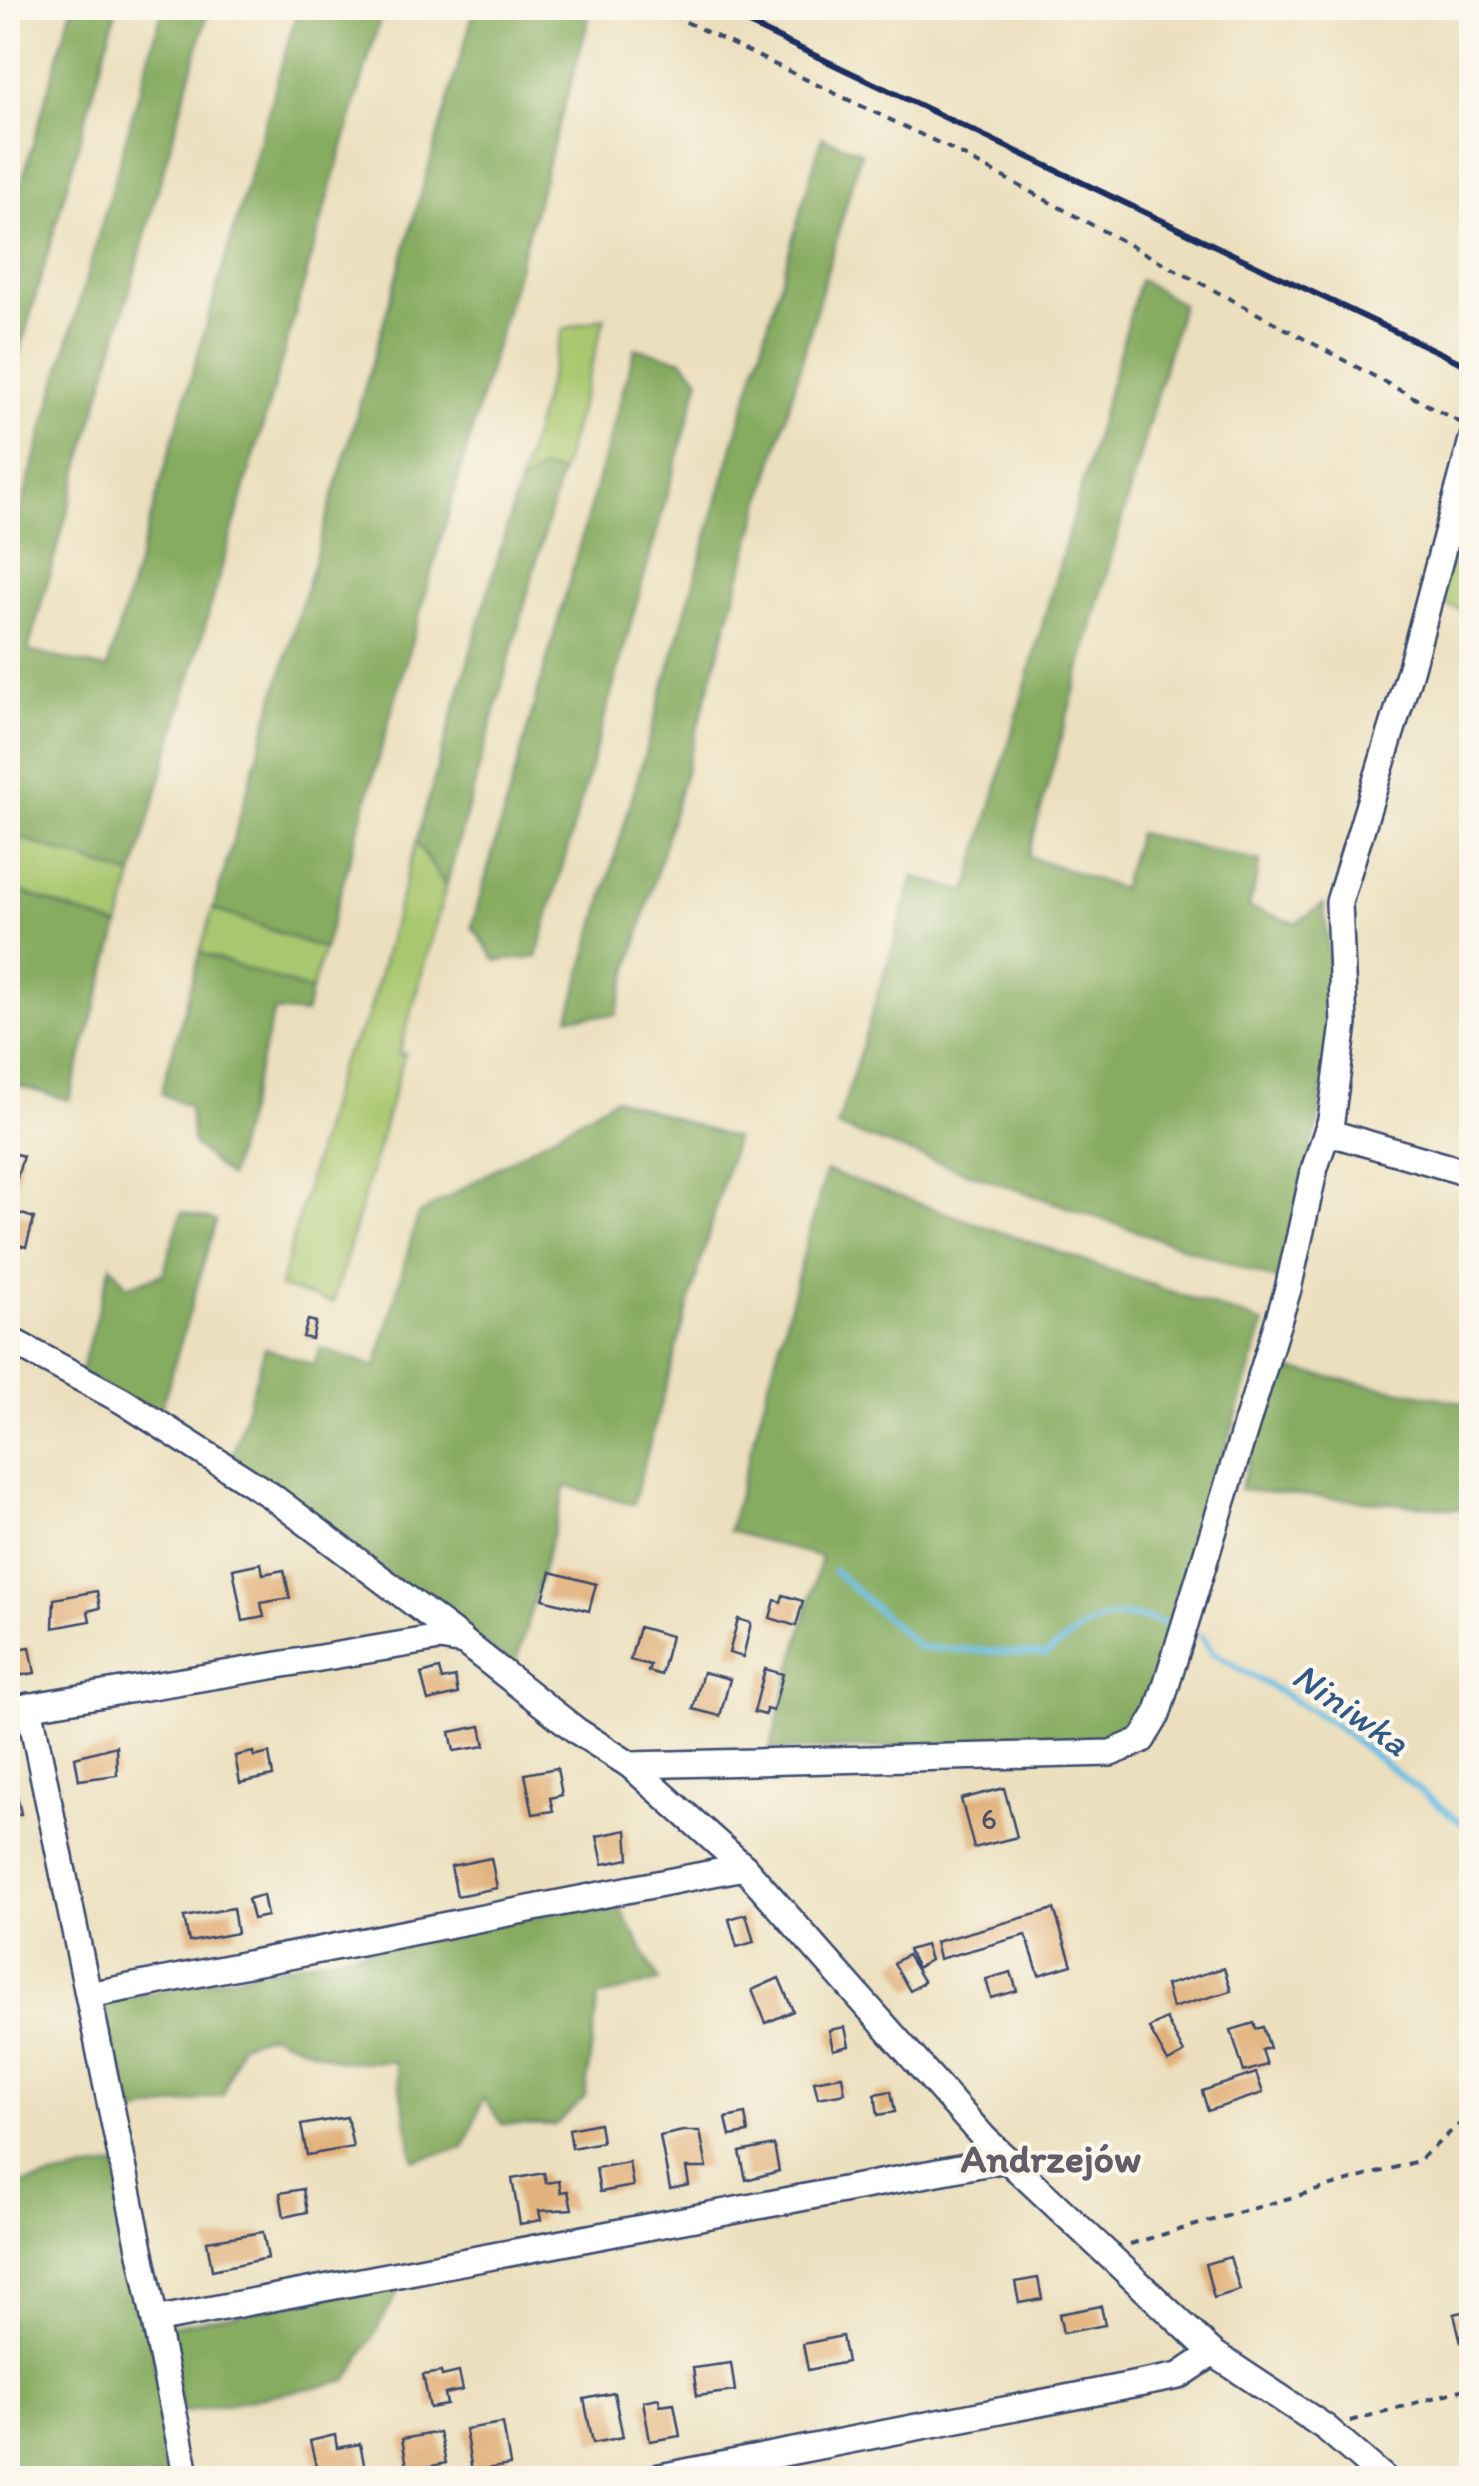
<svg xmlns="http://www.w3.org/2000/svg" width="1479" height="2486" viewBox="0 0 1479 2486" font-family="Itim,sans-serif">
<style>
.green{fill:#a9c76e;stroke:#627b66;stroke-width:2.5}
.forest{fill:#86ac61;stroke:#506e60;stroke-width:2.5}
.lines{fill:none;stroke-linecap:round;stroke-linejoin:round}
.stream{stroke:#68bde4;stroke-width:6}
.building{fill:#e2b27d}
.minor-casing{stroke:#3a496c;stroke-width:30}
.path{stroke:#3a496c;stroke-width:4;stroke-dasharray:8 8;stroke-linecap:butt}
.minor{stroke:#fff;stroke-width:25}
.rail{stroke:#1b2f5e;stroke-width:6}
.labels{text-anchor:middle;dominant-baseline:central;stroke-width:8;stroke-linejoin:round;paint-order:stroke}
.number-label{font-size:30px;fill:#4d5066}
.water-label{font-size:38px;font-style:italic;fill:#325a86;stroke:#fbf7ec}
.quarter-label{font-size:40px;font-weight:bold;fill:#615d69;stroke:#fbf7ec}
</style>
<rect width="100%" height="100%" fill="#fbf7ec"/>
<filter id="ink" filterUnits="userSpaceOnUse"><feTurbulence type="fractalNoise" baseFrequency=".01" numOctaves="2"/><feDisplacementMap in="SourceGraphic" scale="20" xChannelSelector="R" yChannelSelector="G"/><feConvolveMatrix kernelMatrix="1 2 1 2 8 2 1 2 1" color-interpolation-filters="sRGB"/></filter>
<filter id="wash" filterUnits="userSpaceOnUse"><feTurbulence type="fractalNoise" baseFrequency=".0048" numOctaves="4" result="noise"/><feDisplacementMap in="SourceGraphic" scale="40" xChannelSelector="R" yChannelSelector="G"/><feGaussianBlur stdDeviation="2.25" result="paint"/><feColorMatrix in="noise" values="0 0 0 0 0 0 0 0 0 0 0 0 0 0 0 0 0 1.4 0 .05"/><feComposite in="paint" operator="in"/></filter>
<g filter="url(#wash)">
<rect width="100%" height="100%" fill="#ebdfbd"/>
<g class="green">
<path d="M605 317 561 473 542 469 519 485 563 329Z"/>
<path d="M1456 541 1471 544V613L1438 603Z"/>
<path d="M8 834 133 876 119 927 8 887Z"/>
<path d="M416 842 446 887 399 1055 405 1053 333 1303 280 1287 340 1064 367 1020Z"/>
<path d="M213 909 324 949 311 991 200 953Z"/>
</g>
<g class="forest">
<path d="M72 8H117L8 394V230Z"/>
<path d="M163 8H209L28 651 107 669 298 8H383L133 876 8 834V554Z"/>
<path d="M475 8H565L589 19 324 949 213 909Z"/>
<path d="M822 137 861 152 616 1015 569 1017Z"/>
<path d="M1140 280 1182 304 1028 856 1121 889 1138 833 1260 862 1249 908 1296 923 1324 904 1333 1014 1318 1124 1277 1280 837 1127 914 877 967 892Z"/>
<path d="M635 348 682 360 700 378 537 957 496 961 472 926Z"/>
<path d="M543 469 561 473 446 887 416 842 519 485Z"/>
<path d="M8 887 119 927 69 1100 8 1083Z"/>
<path d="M200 953 311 991 305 1014 274 1011 229 1177 193 1144 189 1107 161 1093Z"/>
<path d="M615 1098 735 1139 633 1504 566 1486 515 1666 231 1460 265 1348 314 1365 320 1348 376 1367 418 1215Z"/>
<path d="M826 1171 1264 1324 1141 1729 1107 1742 770 1750 821 1557 729 1531Z"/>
<path d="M182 1212 216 1221 159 1416 80 1373 111 1265 127 1286 163 1274Z"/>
<path d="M1276 1367 1471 1404V1510L1240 1490Z"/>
<path d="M616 1900 659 1981 598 1997 585 2097 555 2125 502 2124 483 2098 464 2148 414 2160 395 2062 339 2061 270 2034 240 2044 223 2095 125 2115 104 2002Z"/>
<path d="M117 2165 177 2478H8V2187Z"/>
<path d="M404 2282 347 2381 183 2412 165 2327Z"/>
</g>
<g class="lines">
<g class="stream">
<path d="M834 1571 919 1647 1046 1655C1091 1621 1107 1605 1166 1624"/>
<path d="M1201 1635 1212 1652 1332 1723 1472 1831"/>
</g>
</g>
<g id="blocks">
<g class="building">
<path d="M8 1152 23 1156 14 1189 8 1188Z"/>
<path d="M16 1212 34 1218 26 1247 8 1242Z"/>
<path d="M308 1320 316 1322 312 1339 303 1337Z"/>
<path d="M261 1563 263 1574 284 1570 290 1598 261 1603 264 1617 243 1621 233 1569Z"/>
<path d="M551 1572 596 1584 589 1611 543 1599Z"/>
<path d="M97 1591 100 1608 88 1611 90 1621 53 1628 54 1599Z"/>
<path d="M783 1595 803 1601 796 1626 770 1618 775 1600 781 1602Z"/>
<path d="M738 1619 751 1623 743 1657 729 1653Z"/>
<path d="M639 1627 671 1636 661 1675 648 1671 650 1665 630 1660Z"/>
<path d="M30 1647 35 1673 17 1676 12 1650Z"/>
<path d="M439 1669 442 1680 455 1677 458 1694 428 1701 421 1674Z"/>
<path d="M765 1669 783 1674 773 1711 766 1709 765 1715 754 1712Z"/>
<path d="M703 1672 730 1679 720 1716 693 1709Z"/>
<path d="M481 1726 485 1746 454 1751 450 1732Z"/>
<path d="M116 1746 117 1775 79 1780 75 1757Z"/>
<path d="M253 1752 254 1757 269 1753 273 1776 240 1783 235 1756Z"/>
<path d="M557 1768 562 1795 550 1798 553 1811 533 1814 525 1774Z"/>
<path d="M1004 1788 1017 1837 974 1848 961 1799Z"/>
<path d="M16 1790 21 1814 8 1817V1791Z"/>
<path d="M627 1830 629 1859 603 1864 597 1836Z"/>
<path d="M491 1858 497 1888 457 1896 451 1866Z"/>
<path d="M263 1895 267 1916 253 1919 248 1899Z"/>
<path d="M233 1908 237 1933 189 1942 184 1917Z"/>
<path d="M1054 1909 1072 1965 1039 1975 1026 1935 939 1959 935 1942Z"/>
<path d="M746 1914 754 1942 737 1947 729 1919Z"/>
<path d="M925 1945 930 1960 917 1968 908 1950Z"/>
<path d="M907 1955 924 1982 910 1991 894 1963Z"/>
<path d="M1224 1968 1231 1991 1172 2008 1166 1985Z"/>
<path d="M1011 1972 1017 1991 991 1998 986 1979Z"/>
<path d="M779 1978 793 2011 766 2023 752 1990Z"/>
<path d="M1166 2019 1184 2053 1168 2062 1149 2028Z"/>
<path d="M1254 2023 1256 2029 1263 2027 1270 2048 1262 2050 1267 2065 1244 2072 1231 2030Z"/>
<path d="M845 2027 849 2046 833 2050 829 2030Z"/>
<path d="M1256 2073 1263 2093 1208 2111 1202 2091Z"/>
<path d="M842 2076 845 2093 818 2098 814 2081Z"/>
<path d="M891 2091 895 2112 878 2115 875 2094Z"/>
<path d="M745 2114 748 2133 730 2136 726 2118Z"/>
<path d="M347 2117 353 2147 307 2155 301 2125Z"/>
<path d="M599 2123 602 2142 572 2148 569 2129Z"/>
<path d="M683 2131H700L707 2168H686L689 2185 670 2189 660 2136Z"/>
<path d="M774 2145 779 2171 746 2180 740 2152Z"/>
<path d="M629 2162 633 2186 600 2192 596 2168Z"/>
<path d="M544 2173 546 2183 559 2181 561 2192 568 2191 572 2209 539 2211 541 2220 520 2224 512 2179Z"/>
<path d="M303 2189 307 2212 284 2217 280 2193Z"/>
<path d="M263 2232 268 2258 212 2270 207 2241Z"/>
<path d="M1230 2257 1240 2290 1214 2298 1205 2264Z"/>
<path d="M1038 2278 1042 2299 1019 2303 1015 2282Z"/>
<path d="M1101 2306 1105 2325 1063 2333 1059 2314Z"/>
<path d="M1472 2310V2339L1461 2342 1454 2314Z"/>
<path d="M842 2336 847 2362 808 2370 803 2344Z"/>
<path d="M731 2363 735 2391 697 2396 693 2368Z"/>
<path d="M441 2372 442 2376 459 2372 463 2390 445 2394 447 2405 430 2408 423 2375Z"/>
<path d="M614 2393 623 2437 593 2443 584 2399Z"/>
<path d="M659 2398 660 2405 674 2403 680 2436 650 2441 643 2401Z"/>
<path d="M503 2423 510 2465 472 2471 465 2429Z"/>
<path d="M439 2432 446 2463 408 2471 402 2439Z"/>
<path d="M335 2435 337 2448 360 2444 367 2478H319L310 2441Z"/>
</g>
</g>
</g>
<g filter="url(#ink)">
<use href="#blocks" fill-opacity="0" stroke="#3a496c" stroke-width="2.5"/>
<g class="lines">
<g class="minor-casing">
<g id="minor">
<path d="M1327 1132 1472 1174"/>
<path d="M8 1339 123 1401 270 1495 461 1639"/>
<path d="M29 1706 187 2478"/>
<path d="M8 1710 440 1638 464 1642 577 1731 630 1765 1111 1753 1142 1740 1157 1715 1288 1289 1315 1167 1331 1120 1344 1024 1339 902 1410 671 1472 440"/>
<path d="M630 1765 744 1867 984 2138 1213 2353 1326 2428 1384 2478"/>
<path d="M89 1995 744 1867"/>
<path d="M155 2320 1007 2159"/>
<path d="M655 2478 1179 2376 1213 2353"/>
</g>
</g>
<g class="path">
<path d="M657 8 947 147 1461 423"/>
<path d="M1130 2244 1418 2161 1472 2113"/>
<path d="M1350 2421 1472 2387"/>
</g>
<use href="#minor" class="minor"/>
<path class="rail" d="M715 8 1472 368"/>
</g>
</g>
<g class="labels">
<g class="number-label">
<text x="989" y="1818">6</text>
</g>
<g class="water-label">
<text transform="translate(1351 1709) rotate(35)">Niniwka</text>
</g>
<g class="quarter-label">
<text x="1051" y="2158">Andrzejów</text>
</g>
</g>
<rect width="1479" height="2486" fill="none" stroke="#fbf7ec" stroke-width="40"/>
</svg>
